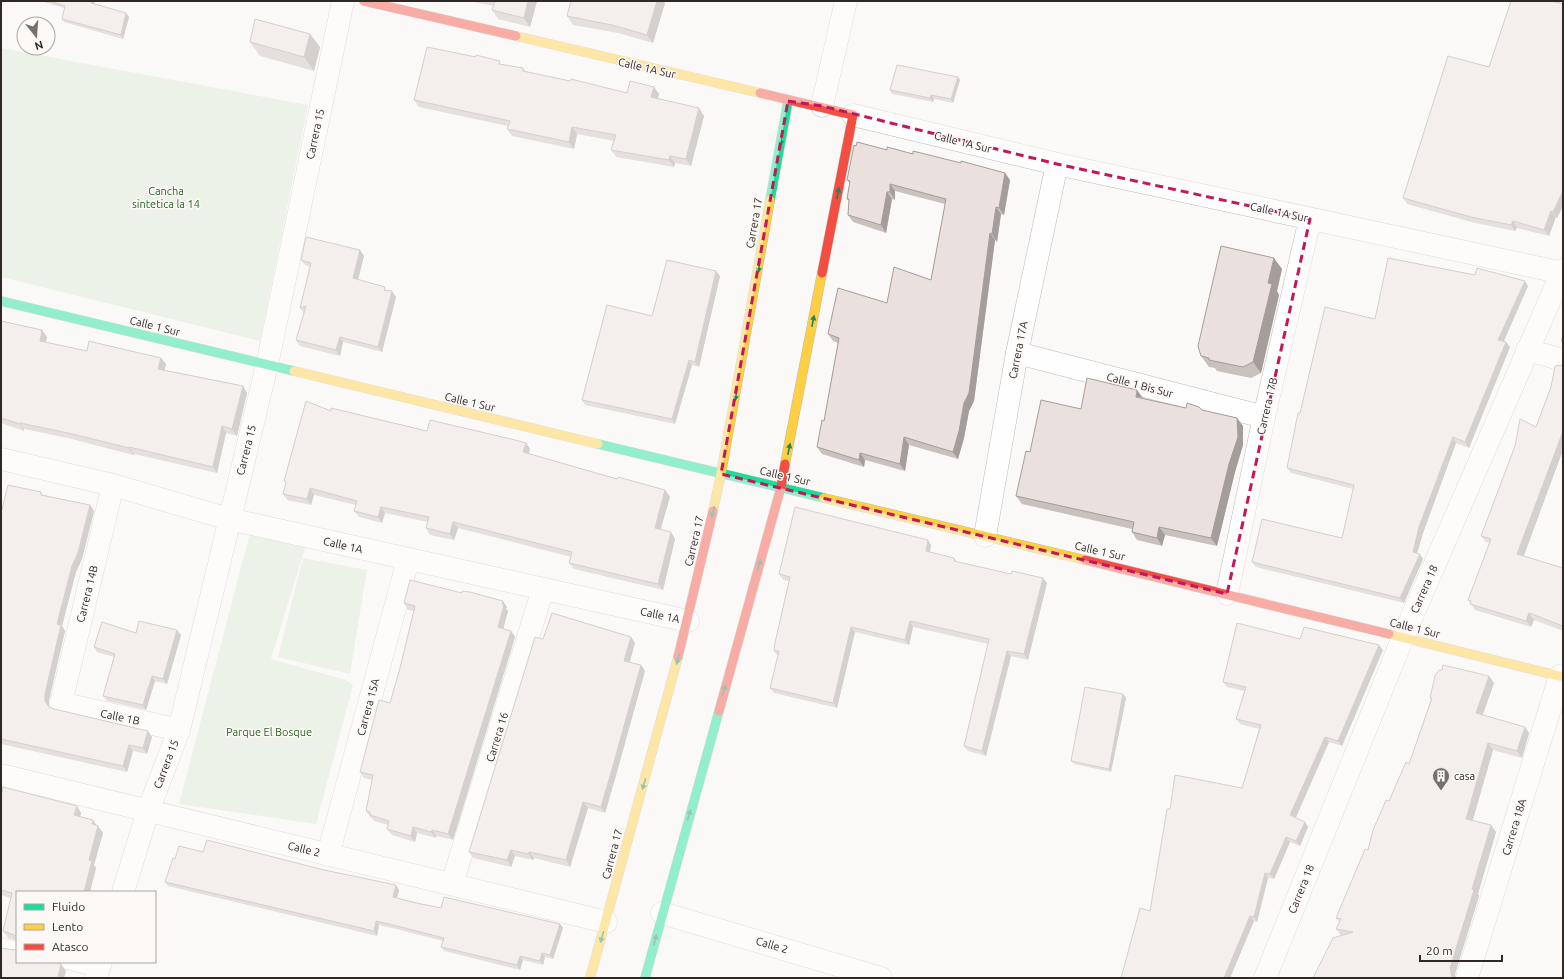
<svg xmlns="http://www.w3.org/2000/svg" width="1564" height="979" viewBox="0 0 1564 979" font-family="Ubuntu,sans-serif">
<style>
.green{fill:#d9e8d5}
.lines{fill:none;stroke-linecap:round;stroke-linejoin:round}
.lane-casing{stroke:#bfbab8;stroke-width:15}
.street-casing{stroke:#bfbab8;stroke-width:23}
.fast-casing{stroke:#bfbab8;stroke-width:10}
.slow-casing{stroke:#bfbab8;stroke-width:10}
.jam-casing{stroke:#bfbab8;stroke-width:10}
.lane{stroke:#fefefe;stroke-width:14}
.street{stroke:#fefefe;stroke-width:22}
.fast{stroke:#16e098;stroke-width:9}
.slow{stroke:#ffcf43;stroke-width:9}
.jam{stroke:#f24e42;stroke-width:9}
.wall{fill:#c9c1be}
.shaded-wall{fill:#a49d9b}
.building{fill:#eae0dd;stroke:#a49d9b}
.oneway{fill:#22845e}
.marked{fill:none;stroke:#c2185b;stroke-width:3;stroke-dasharray:8 5;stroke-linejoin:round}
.labels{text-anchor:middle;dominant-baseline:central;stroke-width:3;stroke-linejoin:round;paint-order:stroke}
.street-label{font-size:11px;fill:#2f2825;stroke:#fcf8f6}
.park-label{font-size:11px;fill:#2c6426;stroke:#fcf8f6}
.poi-label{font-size:11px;fill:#2f2825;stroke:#fcf8f6;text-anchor:start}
</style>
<rect width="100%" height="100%" fill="#fbf9f7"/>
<g class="green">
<path d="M1 48 308 105 260 341 1 277Z"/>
<path d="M250 533 305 548 271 659 346 680 353 685 316 824 179 804Z"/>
<path d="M303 558 367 570 350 674 278 657Z"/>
</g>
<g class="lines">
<g class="lane-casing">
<g id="lane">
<path d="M1 945 17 949"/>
<path d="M67 962 99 970"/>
</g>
</g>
<g class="street-casing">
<g id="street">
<path d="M822 106 846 1"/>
<path d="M853 115 1057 164 1563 273"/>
<path d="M1527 350 1563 360"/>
<path d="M1017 353 1264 417"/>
<path d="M1 459 113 485 229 519 688 621"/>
<path d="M113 485 61 703 179 730"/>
<path d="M985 536 1017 353 1057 164"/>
<path d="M1227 594 1264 417 1310 219"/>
<path d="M1 775 606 922"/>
<path d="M328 855 408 560"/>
<path d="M452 884 543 589"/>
<path d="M123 892 148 811 179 730 267 365 343 1"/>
<path d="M662 913 881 978"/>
<path d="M96 978 101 962"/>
<path d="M1265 978 1403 637 1563 270"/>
<path d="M1467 978 1560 676"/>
</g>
</g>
<g class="fast-casing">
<g id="fast">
<path d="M770 200 788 101"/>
<path d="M1 301 294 371"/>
<path d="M598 444 824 498"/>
<path d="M645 978 719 711"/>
</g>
</g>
<g class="slow-casing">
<g id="slow">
<path d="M516 36 760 93"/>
<path d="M294 371 598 444"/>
<path d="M785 464 822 273"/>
<path d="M824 498 1085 560"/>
<path d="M713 511 721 474 770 200"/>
<path d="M1389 634 1563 677"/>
<path d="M590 978 678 657"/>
</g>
</g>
<g class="jam-casing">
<g id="jam">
<path d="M364 1 516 36"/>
<path d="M760 93 853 115 822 273"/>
<path d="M1085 560 1389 634"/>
<path d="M678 657 713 511"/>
<path d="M719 711 781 487 785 464"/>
</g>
</g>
<use href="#lane" class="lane"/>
<use href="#street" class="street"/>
<use href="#fast" class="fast"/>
<use href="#slow" class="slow"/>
<use href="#jam" class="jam"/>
</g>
<g class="wall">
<path d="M44 1H95L94 4 126 13 129 17 123 39 64 22 62 19 64 8 44 2Z"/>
<path d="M474 1H537L530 27 498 19 492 10 494 6 474 2Z"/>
<path d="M571 1H663L665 3 653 43 618 33 573 25 567 16Z"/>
<path d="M1563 4V206L1557 218 1556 217 1549 236 1517 228 1515 231 1475 223 1407 204 1403 198 1489 67Z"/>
<path d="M310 34 320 47 314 71 260 56 250 42Z"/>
<path d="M502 64 523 68 526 72 627 93 654 87 659 94 658 98 704 116 691 166 675 163 674 167 616 157 611 150 614 141 577 134 574 149 512 136 507 129 508 126 419 107 414 100Z"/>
<path d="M958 77 960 80 953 103 934 99 933 102 892 94 890 90Z"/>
<path d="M856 146 913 154 1005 173 1010 180 1004 215 1001 214 997 242 995 240 974 401 969 411 964 438 958 459 909 445 905 471 865 460 864 467 822 454 817 447 824 421 838 343 833 341 828 334 931 280 945 204 895 191V200L892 199 886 233 853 222 848 215 849 201 847 199 850 184 847 180Z"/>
<path d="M360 250 364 256 358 280 387 290 396 297 382 352 343 342 340 356 300 346 296 340 304 313 300 308 310 267 305 265 301 260Z"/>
<path d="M1282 269 1277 291 1279 295 1261 373 1251 378 1217 371 1215 368 1209 367 1201 356Z"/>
<path d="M720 276 699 367 692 365 675 424 585 405 582 400 652 316Z"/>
<path d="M1528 286 1504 341 1510 347 1469 448 1456 443 1423 533 1417 553 1423 559 1404 603 1256 567 1252 562 1342 538 1353 489 1291 473 1287 468 1300 413 1375 319Z"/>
<path d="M1 321 42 330 47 337 46 342 87 351 161 358 166 364 164 370 243 386 247 393 237 436 226 433 217 473 134 454 133 455 72 439 24 429V431L1 423Z"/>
<path d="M1563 365V450L1523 556 1563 568V631L1534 620 1531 627 1475 610 1468 600 1490 543 1486 542 1481 536 1536 427 1562 366Z"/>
<path d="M1142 398 1186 408 1202 410 1237 418 1243 426V445L1235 472 1217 546 1165 535 1162 546 1137 540 1132 532V529L1022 504 1016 496 1030 452 1081 409Z"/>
<path d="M331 411 427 431 526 443 530 449 529 454 617 479 665 490 670 497 660 530 671 532 675 539 663 590 574 569 569 563 571 557 458 528 454 540 430 535 426 528 428 522 385 513 382 523 359 517 354 511 356 505 314 495 311 505 287 500 283 494 286 483 284 481Z"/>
<path d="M41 492 43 495 90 505 94 511 82 559 76 572 62 626 65 631 49 700V707L54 709 148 731 152 737 147 754 133 751 127 772 1 744V513Z"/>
<path d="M931 545 930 552 954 558 957 562 1047 583 1028 660 1011 656 986 756 968 751 964 746 988 644 913 627 909 645 855 632 837 708 774 693 770 688 778 656 774 651 775 649 774 647 789 581 783 580 779 574Z"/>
<path d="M404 603 507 607 506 609 508 611 503 629 511 631 515 637 453 840 436 836V838L417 833 415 842 392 835 387 829 388 825 374 821 372 818 370 817 366 811 372 780 364 778 360 772 390 703 400 668 414 611 408 610Z"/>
<path d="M136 633 181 635 167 684 155 681 146 710 107 701 103 696 114 657 97 652 94 647Z"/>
<path d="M631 637 635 643 630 662 641 665 645 671 615 779 605 813 588 808 570 867 534 858 533 860 515 856 511 867 473 858 469 852 543 639Z"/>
<path d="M1300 639 1383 650 1342 746 1329 742 1296 818 1305 822 1308 827 1300 846 1290 842 1274 879 1268 878 1257 922 1254 921 1230 978H1121L1150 911 1170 809 1242 788 1259 729 1240 724 1236 719 1244 691 1227 687 1223 682Z"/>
<path d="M1489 676 1494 683 1482 715 1525 727 1529 733 1522 758 1493 750 1473 820 1491 825 1496 832 1478 894 1479 896 1455 974 1341 936 1336 929 1339 922 1336 918 1368 850 1389 801 1409 764 1431 699 1430 698Z"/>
<path d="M1123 694 1126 698 1111 772 1074 764 1071 761Z"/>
<path d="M1 796 77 806 81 813 80 817 98 826 103 833 94 865 96 868 90 892H17V941L8 938 3 931 11 898 1 895Z"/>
<path d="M203 852 399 890 397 898 441 908 560 924 563 928 553 959 545 957 543 965 523 960 520 970 444 951 441 947 443 941 400 930 379 925 377 936 168 886 165 882 175 859Z"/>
</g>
<g class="shaded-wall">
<path d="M91 1H95L93 7 91 3Z"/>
<path d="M528 1H537L530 27 524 18Z"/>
<path d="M657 1H663L665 3 653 43 647 35Z"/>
<path d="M126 13 129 17 123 39 121 35Z"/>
<path d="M310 34 320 47 314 71 304 57Z"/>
<path d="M958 77 960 80 953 103 951 99Z"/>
<path d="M654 87 659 94 656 104 651 97Z"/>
<path d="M931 95 934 99 933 102 930 98Z"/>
<path d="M699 108 704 116 691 166 686 159Z"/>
<path d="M572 127 577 134 574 149 569 142Z"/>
<path d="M670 156 675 163 674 167 669 160Z"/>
<path d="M1005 173 1010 180 1004 215 999 208Z"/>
<path d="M890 184 895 191V200L890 192Z"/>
<path d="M1563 191V206L1557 218 1553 212Z"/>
<path d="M887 192 892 199 886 233 881 225Z"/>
<path d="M996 207 1001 214 997 242 992 234Z"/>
<path d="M1551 211 1556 217 1549 236 1544 230Z"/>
<path d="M1513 221 1517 228 1515 231 1511 225Z"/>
<path d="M990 233 995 240 974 401 969 411 964 438 958 459 953 452Z"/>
<path d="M360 250 364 256 357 284 353 278Z"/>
<path d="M1274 258 1282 269 1277 291 1279 295 1261 373 1253 362 1268 283Z"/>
<path d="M716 271 720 276 699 367 695 362Z"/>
<path d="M1525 281 1528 286 1502 345 1498 340Z"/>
<path d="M392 291 396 297 382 352 378 347Z"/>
<path d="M42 330 47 337 44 348 40 341Z"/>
<path d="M340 337 343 342 340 356 336 350Z"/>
<path d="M1506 342 1510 347 1469 448 1465 442Z"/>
<path d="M161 358 166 364 163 376 158 369Z"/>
<path d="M689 360 692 365 675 424 672 419Z"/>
<path d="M243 386 247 393 237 436 232 429Z"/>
<path d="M1137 390 1143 398 1136 397Z"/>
<path d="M1237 418 1243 426V445L1235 472 1217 546 1211 538Z"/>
<path d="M20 423 24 429V431L20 424Z"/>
<path d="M222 426 226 433 217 473 213 467Z"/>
<path d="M1562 434 1563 435V450L1522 561 1517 554Z"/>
<path d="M904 437 909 445 905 471 900 464Z"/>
<path d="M1453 437 1456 443 1423 533 1416 557 1413 552 1419 527Z"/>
<path d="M526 443 530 449 527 458 523 452Z"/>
<path d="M129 447 134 454 133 455 129 448Z"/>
<path d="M860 453 865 460 864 467 859 460Z"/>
<path d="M310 488 314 495 311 505 307 499Z"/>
<path d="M665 490 670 497 659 535 655 528Z"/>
<path d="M90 505 94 511 82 559 76 572 62 626 65 631 49 700V707L45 701V694L57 624 72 566Z"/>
<path d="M381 507 385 513 382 523 378 517Z"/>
<path d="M453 522 458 528 454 540 450 534Z"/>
<path d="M1159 527 1165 535 1162 546 1157 538Z"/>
<path d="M671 532 675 539 663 590 658 584Z"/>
<path d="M928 540 931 545 929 556 926 551Z"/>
<path d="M1420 554 1423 559 1404 603 1400 598Z"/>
<path d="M1043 578 1047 583 1028 660 1024 654Z"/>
<path d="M503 601 507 607 506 609 508 611 502 633 498 627Z"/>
<path d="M1529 613 1534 620 1531 627 1526 621Z"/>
<path d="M910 621 913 627 909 645 905 640Z"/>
<path d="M851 627 855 632 837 708 833 703Z"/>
<path d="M177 630 181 635 167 684 163 679Z"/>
<path d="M511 631 515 637 453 840 448 834Z"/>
<path d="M631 637 635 643 628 667 624 661Z"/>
<path d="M1379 645 1383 650 1342 746 1338 741Z"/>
<path d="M1007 651 1011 656 986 756 982 751Z"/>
<path d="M641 665 645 671 615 779 605 813 601 807Z"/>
<path d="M152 676 155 681 146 710 143 705Z"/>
<path d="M1489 676 1494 683 1481 720 1476 713Z"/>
<path d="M1123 694 1126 698 1111 772 1109 769Z"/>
<path d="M1525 727 1529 733 1522 758 1517 751Z"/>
<path d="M148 731 152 737 147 754 143 748Z"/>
<path d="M1325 737 1329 742 1294 821 1290 815Z"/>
<path d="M1488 743 1493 750 1471 826 1466 819Z"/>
<path d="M129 745 133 751 127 772 123 766Z"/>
<path d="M583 802 588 808 570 867 566 860Z"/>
<path d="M77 806 81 813 79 822 74 815Z"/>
<path d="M93 820 98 827 92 824Z"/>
<path d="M1305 822 1308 827 1300 846 1296 841Z"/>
<path d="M1491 825 1496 832 1478 894 1479 896 1455 974 1456 978H1452L1450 968Z"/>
<path d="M98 826 103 833 94 865 96 868 90 892H84L89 860Z"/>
<path d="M413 827 417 833 415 842 411 836Z"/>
<path d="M432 830 436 836V838L431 832Z"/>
<path d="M1286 837 1290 842 1274 879 1270 874Z"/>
<path d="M511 850 515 856 511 867 507 860Z"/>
<path d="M529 852 534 858 533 860 528 854Z"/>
<path d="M1265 873 1268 878 1257 922 1254 917Z"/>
<path d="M396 885 399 890 396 901 393 897Z"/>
<path d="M1250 916 1254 921 1230 978H1224Z"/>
<path d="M376 921 379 925 377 936 374 931Z"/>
<path d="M560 924 563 928 553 959 550 955Z"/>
<path d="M542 953 545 957 543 965 540 961Z"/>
<path d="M520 956 523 960 520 970 517 965Z"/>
<path d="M57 962H59L61 967V964L66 971 64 978H58Z"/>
</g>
<g class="building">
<path d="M50 1H91V3L126 13 121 35 62 19 65 6Z"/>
<path d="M495 1H528L524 18 492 10Z"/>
<path d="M571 1H657L647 35 612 25 567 16Z"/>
<path d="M1511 1H1552L1563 4V191L1553 212 1551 211 1544 230 1513 221 1511 225 1471 217 1403 198 1448 56 1489 67Z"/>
<path d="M255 19 310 34 304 57 250 42Z"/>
<path d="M427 47 476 57V55L500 61 499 64 523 68V71L570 81 571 79 627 93 630 81 654 87 651 97 699 108 686 159 670 156 669 160 611 150 616 135 572 127 569 142 507 129 510 121 414 100Z"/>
<path d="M897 65 958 77 951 99 931 95 930 98 890 90Z"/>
<path d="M857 142 887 150V147L913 154V151L961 163V161L1005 173 999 208 996 207 992 234 990 233 969 393 964 403 959 431 953 452 904 437 900 464 860 453 859 460 817 447 822 420 824 421 839 338 828 334 838 288 887 303 894 267 931 280 946 199 890 184V192H887L881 225 848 215 849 199H847L850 181 847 180 854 145 856 146Z"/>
<path d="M306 237 360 250 353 278 385 287 384 290 392 291 378 347 340 337 336 350 296 340 306 306 300 308 311 263 301 260Z"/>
<path d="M1221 246 1274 258 1268 283 1272 284 1253 362 1243 367 1209 360V358L1201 356 1198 346Z"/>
<path d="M1388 258 1475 275 1477 268 1525 281 1498 340 1506 342 1465 442 1453 437 1419 527 1413 552 1420 554 1400 598 1252 562 1262 519 1342 538 1354 485 1287 468 1298 413H1300L1325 307 1375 319Z"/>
<path d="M667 260 716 271 695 362 689 360 672 419 582 400 607 305 652 316Z"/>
<path d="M1 321 42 330 40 341 87 351 89 341 101 344 161 358 158 369 243 386 232 429 222 426 213 467 129 447V448L68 433 20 423V424L1 418Z"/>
<path d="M1563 335V342L1561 341Z"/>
<path d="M1563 365V434H1562L1517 554 1563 568V626L1529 613 1526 621 1470 604 1471 601 1468 600 1491 539 1481 536 1515 446 1520 419 1536 427 1551 387 1555 366Z"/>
<path d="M1087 378 1137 390 1136 397 1186 408 1187 403 1199 407 1202 410 1237 418 1238 437 1229 464 1211 538 1159 527 1157 538 1132 532 1134 522 1016 496 1026 451 1030 452 1041 400 1081 409Z"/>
<path d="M306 401 331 411V408L427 431 430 420 511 439 526 443 523 452 617 479 618 477 665 490 655 528 671 532 658 584 569 563 572 552 453 522 450 534 426 528 429 517 381 507 378 517 354 511 357 501 310 488 307 499 283 494 286 482 284 481Z"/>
<path d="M8 485 41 492V495L90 505 78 553 72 566 57 624 61 625 45 694V701L49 707 54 709 148 731 143 748 129 745 123 766 1 739V513Z"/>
<path d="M795 507 928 540 926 551 954 558V561L1011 574 1012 571 1043 578 1024 654 1007 651 982 751 964 746 989 639 910 621 905 640 851 627 833 703 770 688 779 651H774L775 648 774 647 790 577 779 574Z"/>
<path d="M410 580 462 593V591L470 592 503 601 502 604 504 605 498 627 511 631 448 834 432 830 431 832 413 827 411 836 387 829 389 821 370 815V812L366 811 373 775 360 772 379 700 390 703 400 668 415 606 404 603Z"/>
<path d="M552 613 631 637 624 661 641 665 611 773 601 807 583 802 566 860 529 852 528 854 511 850 507 860 469 852 535 637 543 639Z"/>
<path d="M139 621 177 630 163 679 152 676 143 705 103 696 115 654 94 647 102 622 136 633Z"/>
<path d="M1237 623 1300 639 1304 627 1379 645 1338 741 1325 737 1290 815 1305 822 1296 841 1286 837 1270 874 1265 873 1254 917 1250 916 1224 978H1121L1140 908 1150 911 1167 809H1170L1175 775 1242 788 1261 725 1236 719 1246 687 1223 682Z"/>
<path d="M1443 665 1489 676 1476 713 1525 727 1517 751 1488 743 1466 819 1491 825 1472 889 1474 890 1450 968 1452 978H1313L1333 938 1353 932 1336 929 1341 919 1336 918 1365 849 1368 850 1373 830 1386 800 1389 801 1406 762 1409 764 1432 698H1430L1435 676 1439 670H1442Z"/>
<path d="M1085 687 1123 694 1109 769 1071 761Z"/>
<path d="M3 787 77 806 74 815 93 820 92 824 98 826 89 860 92 861 84 892H17V936L3 931 12 893 1 890V796Z"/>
<path d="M207 840 324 870 396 885 393 897 416 903 441 908 444 897 560 924 550 955 542 953 540 961 520 956 517 965 441 947 444 938 397 926 376 921 374 931 165 882 173 858 175 859 179 846 203 852Z"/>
<path d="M1 948 15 950 17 948V962H58L61 964 58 978H1Z"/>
</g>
<defs><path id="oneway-solid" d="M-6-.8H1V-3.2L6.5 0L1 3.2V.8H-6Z"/></defs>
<g class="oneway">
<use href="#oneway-solid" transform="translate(781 140) rotate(100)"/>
<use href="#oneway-solid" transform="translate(838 193) rotate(-79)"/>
<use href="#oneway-solid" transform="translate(759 267) rotate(100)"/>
<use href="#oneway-solid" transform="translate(813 321) rotate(-79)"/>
<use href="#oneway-solid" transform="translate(736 395) rotate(100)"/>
<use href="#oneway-solid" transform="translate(789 449) rotate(-79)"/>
<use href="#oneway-solid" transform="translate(713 512) rotate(103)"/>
<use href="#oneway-solid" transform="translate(759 565) rotate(-74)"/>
<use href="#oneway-solid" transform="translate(678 659) rotate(105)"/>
<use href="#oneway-solid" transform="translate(724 690) rotate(-74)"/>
<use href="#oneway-solid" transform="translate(644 784) rotate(105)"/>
<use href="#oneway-solid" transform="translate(689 815) rotate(-74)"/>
<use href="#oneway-solid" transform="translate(602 937) rotate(106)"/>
<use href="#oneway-solid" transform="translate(655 940) rotate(-76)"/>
</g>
<path d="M0 0H1564V979H0ZM788 101 822 106 1057 164 1310 219 1227 594 721 474Z" fill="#fbf9f7" fill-opacity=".55" fill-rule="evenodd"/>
<path class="marked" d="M788 101 822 106 1057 164 1310 219 1227 594 721 474Z"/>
<defs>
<g id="building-pin" transform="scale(0.9)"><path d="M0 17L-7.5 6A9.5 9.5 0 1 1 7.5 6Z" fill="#76716e" stroke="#fcf8f6"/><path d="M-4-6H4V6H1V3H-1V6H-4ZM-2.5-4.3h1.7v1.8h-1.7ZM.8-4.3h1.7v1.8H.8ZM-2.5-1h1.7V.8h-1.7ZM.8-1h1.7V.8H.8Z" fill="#fff"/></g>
</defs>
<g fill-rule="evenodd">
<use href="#building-pin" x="1441" y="776"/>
</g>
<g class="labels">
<g class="street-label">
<text transform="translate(647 68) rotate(13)">Calle 1A Sur</text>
<text transform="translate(315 134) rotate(-78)">Carrera 15</text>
<text transform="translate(963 142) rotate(14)">Calle 1A Sur</text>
<text transform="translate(1279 212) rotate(12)">Calle 1A Sur</text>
<text transform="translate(754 223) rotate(-80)">Carrera 17</text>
<text transform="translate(155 326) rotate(14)">Calle 1 Sur</text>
<text transform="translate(1018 350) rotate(-79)">Carrera 17A</text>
<text transform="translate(1140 385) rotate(15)">Calle 1 Bis Sur</text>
<text transform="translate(470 402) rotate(13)">Calle 1 Sur</text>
<text transform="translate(1267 406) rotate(-77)">Carrera 17B</text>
<text transform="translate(246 450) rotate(-76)">Carrera 15</text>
<text transform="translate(785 476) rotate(13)">Calle 1 Sur</text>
<text transform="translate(694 541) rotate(-77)">Carrera 17</text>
<text transform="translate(343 545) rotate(13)">Calle 1A</text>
<text transform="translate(1100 551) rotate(13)">Calle 1 Sur</text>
<text transform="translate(1424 589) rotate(-66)">Carrera 18</text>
<text transform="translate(87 594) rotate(-76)">Carrera 14B</text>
<text transform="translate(660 615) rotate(12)">Calle 1A</text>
<text transform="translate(1415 628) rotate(14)">Calle 1 Sur</text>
<text transform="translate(368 707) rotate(-75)">Carrera 15A</text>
<text transform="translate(120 717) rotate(12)">Calle 1B</text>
<text transform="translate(497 737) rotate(-73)">Carrera 16</text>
<text transform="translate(166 764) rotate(-69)">Carrera 15</text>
<text transform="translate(1514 827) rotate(-73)">Carrera 18A</text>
<text transform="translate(304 849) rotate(14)">Calle 2</text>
<text transform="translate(612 854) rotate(-75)">Carrera 17</text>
<text transform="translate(1301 889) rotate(-68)">Carrera 18</text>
<text transform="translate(772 945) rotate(17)">Calle 2</text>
</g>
<g class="park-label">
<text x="166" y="191">Cancha<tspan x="166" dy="13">sintetica la 14</tspan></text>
<text x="269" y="732">Parque El Bosque</text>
</g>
<g class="poi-label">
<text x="1454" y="776">casa</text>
</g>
</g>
<rect width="1564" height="979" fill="none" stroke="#2f2825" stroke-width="4"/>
<rect x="16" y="891" width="140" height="72" fill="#fcf8f6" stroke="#aaa5a2"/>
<rect x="24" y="904" width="20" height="6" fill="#16e098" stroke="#aaa5a2"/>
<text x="52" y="911" font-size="12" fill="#2f2825">Fluido</text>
<rect x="24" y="924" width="20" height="6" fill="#ffcf43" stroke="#aaa5a2"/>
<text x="52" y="931" font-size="12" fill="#2f2825">Lento</text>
<rect x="24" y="944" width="20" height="6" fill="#f24e42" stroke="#aaa5a2"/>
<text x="52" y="951" font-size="12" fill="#2f2825">Atasco</text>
<g transform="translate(36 36) rotate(163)"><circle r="19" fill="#fcf8f6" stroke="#aaa5a2"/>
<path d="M0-3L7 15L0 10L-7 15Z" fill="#76716e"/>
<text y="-6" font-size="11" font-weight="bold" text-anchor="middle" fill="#2f2825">N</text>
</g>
<path d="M1420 955v6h82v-6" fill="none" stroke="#2f2825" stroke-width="2"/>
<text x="1426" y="955" font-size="12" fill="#2f2825" stroke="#fcf8f6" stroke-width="3" paint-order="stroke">20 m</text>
</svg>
